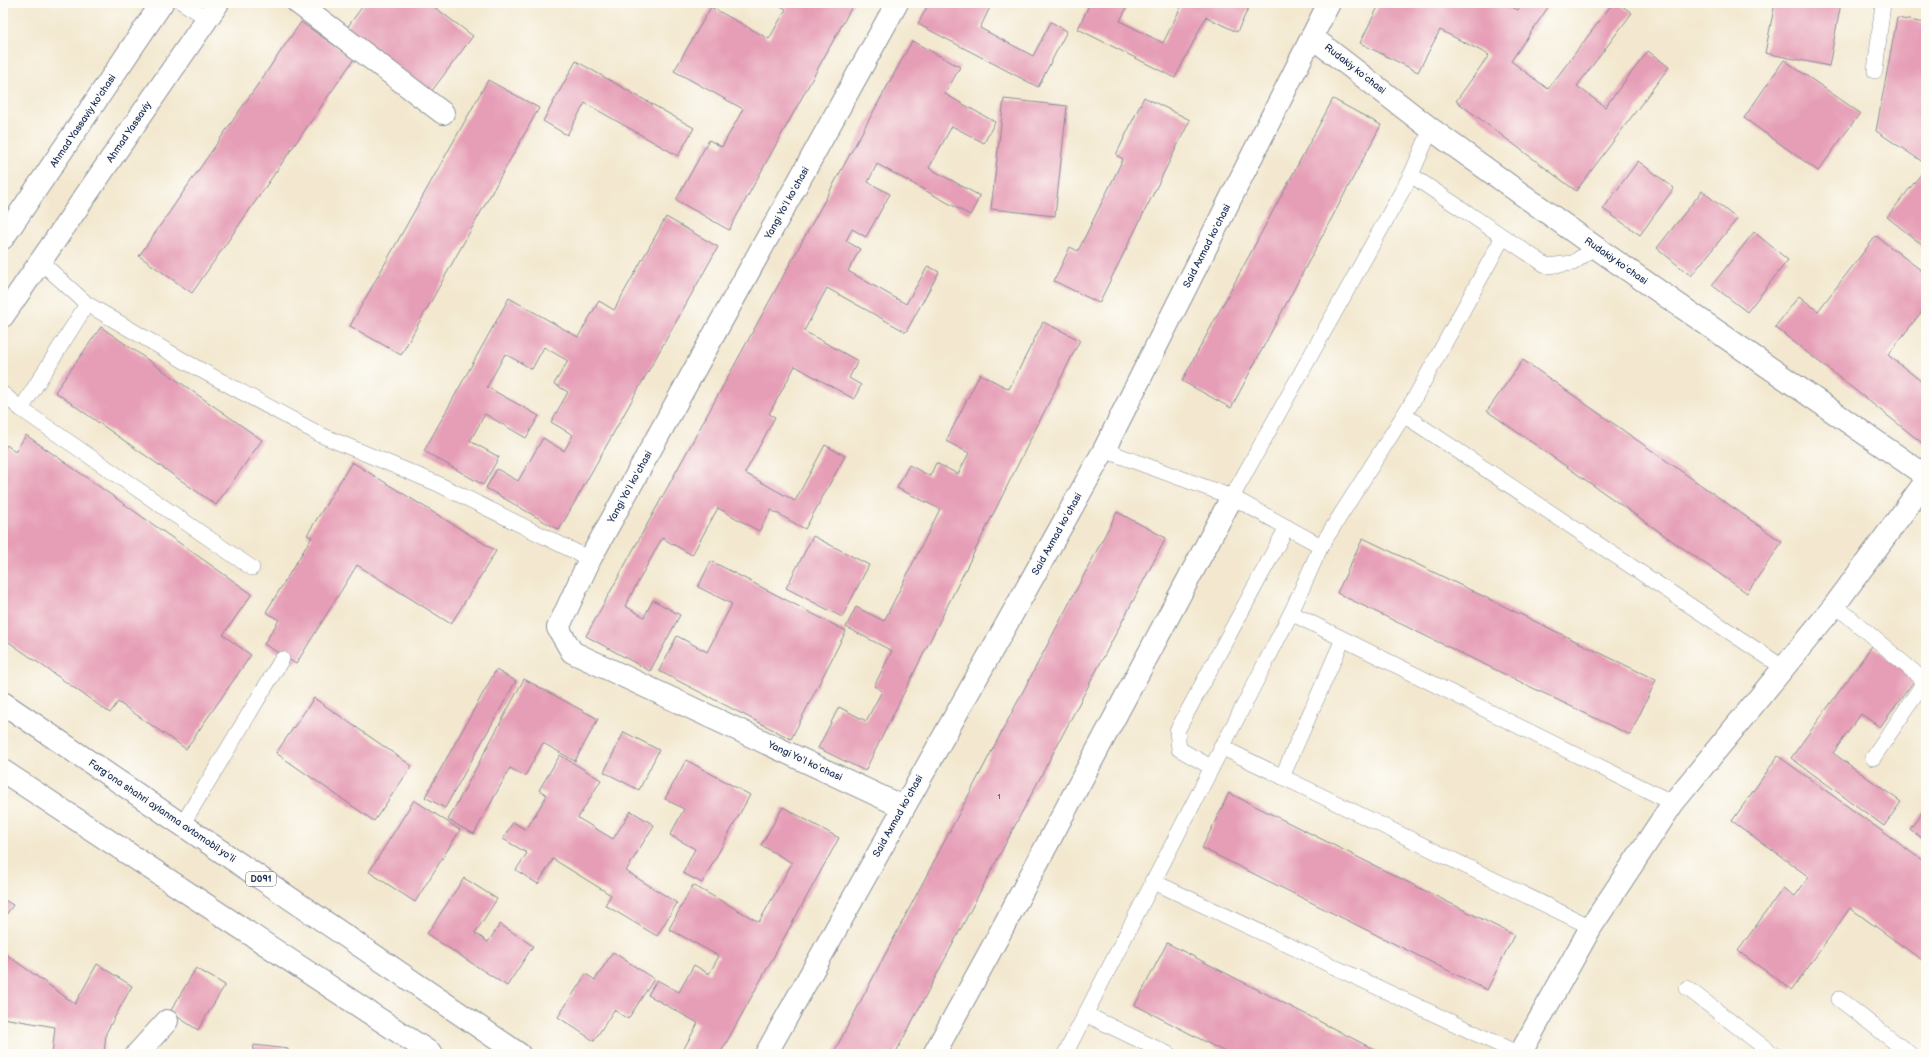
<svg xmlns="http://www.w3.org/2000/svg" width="1929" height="1057" viewBox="0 0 1929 1057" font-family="'Balsamiq Sans',sans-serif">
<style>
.building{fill:#e69eb6}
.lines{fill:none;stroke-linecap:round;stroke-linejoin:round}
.lane-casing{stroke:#878c96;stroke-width:16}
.street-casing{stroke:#878c96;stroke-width:24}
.secondary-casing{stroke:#878c96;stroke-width:24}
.highway-casing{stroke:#878c96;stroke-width:24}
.lane{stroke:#fff;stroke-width:15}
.street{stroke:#fff;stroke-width:22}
.secondary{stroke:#fff;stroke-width:22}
.highway{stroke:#fff;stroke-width:22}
.labels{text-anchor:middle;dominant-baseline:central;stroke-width:3;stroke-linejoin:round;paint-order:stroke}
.number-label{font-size:8px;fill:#4e4b74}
.shield{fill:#fdfcf7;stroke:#5f6c8c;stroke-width:1}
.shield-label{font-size:9px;font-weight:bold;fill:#1b2f5e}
.street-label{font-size:10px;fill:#1b2f5e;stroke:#fdfcf7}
</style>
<rect width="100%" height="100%" fill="#fdfcf7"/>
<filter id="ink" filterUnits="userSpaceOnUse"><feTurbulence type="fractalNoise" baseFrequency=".025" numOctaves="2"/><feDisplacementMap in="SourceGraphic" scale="8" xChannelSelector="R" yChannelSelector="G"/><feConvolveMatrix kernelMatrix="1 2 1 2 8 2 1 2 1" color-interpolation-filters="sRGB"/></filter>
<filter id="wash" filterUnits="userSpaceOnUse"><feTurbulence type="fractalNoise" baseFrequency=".012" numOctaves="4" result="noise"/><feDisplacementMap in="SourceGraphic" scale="16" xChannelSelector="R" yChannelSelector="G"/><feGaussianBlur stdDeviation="0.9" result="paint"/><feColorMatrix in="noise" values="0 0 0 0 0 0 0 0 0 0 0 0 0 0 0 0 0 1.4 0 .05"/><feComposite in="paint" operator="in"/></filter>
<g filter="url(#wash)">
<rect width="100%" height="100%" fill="#f3e8cf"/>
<g id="blocks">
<g class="building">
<path d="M365 3H429L473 36 431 92 346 29Z"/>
<path d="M775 3H854L729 230 676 200 709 140 722 147 743 109 674 71 711 7 769 39 786 9Z"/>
<path d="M929 3H992L980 28 1033 56 1051 22 1067 31 1038 87 918 24Z"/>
<path d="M1090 3H1129L1120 21 1163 43 1183 3H1251L1237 32 1206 17 1175 78 1078 29Z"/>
<path d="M1380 3H1503L1518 10 1522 3H1551L1511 61 1548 89 1613 3H1618L1632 13 1577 86 1605 107 1648 51 1669 67 1576 191 1456 101 1489 55 1440 30 1418 72 1360 43Z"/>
<path d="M1775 3H1841L1829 66 1765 53Z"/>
<path d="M1897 18 1926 23V164L1876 131Z"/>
<path d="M301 22 354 59 192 293 139 256Z"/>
<path d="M912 41 960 67 945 94 995 122 984 143 952 126 929 168 980 196 970 215 877 164 868 182 890 194 866 237 852 229 846 241 860 249 848 271 906 304 928 266 939 272 906 332 827 288 804 331 858 361 849 378 861 385 854 399 795 366 769 414 775 417 745 473 795 501 825 445 845 456 805 529 771 510 759 531 718 508 692 555 662 538 625 606 644 617 653 600 680 615 650 671 586 636Z"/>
<path d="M1784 60 1860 113 1818 171 1744 118Z"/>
<path d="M576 61 694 128 678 156 585 103 567 135 543 121Z"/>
<path d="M488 80 539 108 401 355 350 326Z"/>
<path d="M1144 97 1190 120 1099 303 1054 281 1070 247 1078 251 1123 159 1116 155Z"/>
<path d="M1004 99 1067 106 1055 216 991 209Z"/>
<path d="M1333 99 1381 125 1231 408 1182 381Z"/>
<path d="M1638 161 1674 188 1640 235 1603 209Z"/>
<path d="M1926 168V248L1887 217Z"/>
<path d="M1702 191 1737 219 1691 276 1657 248Z"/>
<path d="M666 217 718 247 559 530 486 488 497 469 518 481 543 438 564 451 573 435 551 422 568 392 554 384 568 361 544 347 532 369 505 354 487 387 539 416 526 438 485 414 470 441 499 457 483 485 424 451 509 298 578 337 599 301 614 310Z"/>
<path d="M1754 232 1788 260 1747 312 1712 285Z"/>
<path d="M1876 236 1926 274V306L1888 355 1926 385V446L1775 327 1799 296 1818 311Z"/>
<path d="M1043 322 1080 340 865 771 818 748 839 707 866 721 882 691 874 686 892 651 846 627 856 607 884 621 940 509 897 488 909 465 930 476 936 463 958 474 969 453 946 441 980 374 1009 389Z"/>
<path d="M101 327 262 440 216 505 55 392Z"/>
<path d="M1523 360 1782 542 1747 593 1487 411Z"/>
<path d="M26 435 252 594 223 635 251 655 186 749 118 702 110 713 3 638V451L7 445 15 452Z"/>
<path d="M352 462 496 551 451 624 357 565 296 664 264 644 279 620 266 612 312 537 307 535Z"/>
<path d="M1117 512 1166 538 895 1054H833Z"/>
<path d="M813 536 869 565 842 617 786 588Z"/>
<path d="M1363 538 1656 680 1630 735 1337 593Z"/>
<path d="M711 561 846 631 791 739 659 671 677 636 707 652 732 604 698 587Z"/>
<path d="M1872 646 1916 678 1880 727 1861 714 1833 753 1901 802 1884 826 1791 758Z"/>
<path d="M496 670 516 681 445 808 425 797Z"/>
<path d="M524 679 598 719 575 761 543 743 525 776 510 768 474 834 448 820Z"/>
<path d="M314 698 412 766 374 821 276 753Z"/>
<path d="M624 732 659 750 639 790 604 772Z"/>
<path d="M560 755 601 780 578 818 613 839 631 811 654 825 626 871 677 903 657 936 605 905 611 895 553 859 538 884 516 870 527 853 503 839 513 822 526 830 547 795 539 790Z"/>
<path d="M1778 756 1926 863V963L1850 908 1792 990 1738 951 1783 888 1795 896 1809 877 1732 821Z"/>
<path d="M686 760 750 795 702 883 683 873 695 849 670 835 684 809 665 799Z"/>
<path d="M1229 793 1514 935 1487 990 1202 848Z"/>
<path d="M414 800 460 830 415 902 369 872Z"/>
<path d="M783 807 839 838 720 1054H681L698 1023 648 995 657 980 679 992 694 965 709 974 719 956 669 929 693 885 759 922 792 863 761 845Z"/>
<path d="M1926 807V842L1910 829Z"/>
<path d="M464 878 497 899 475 933 488 942 500 924 533 946 507 986 427 934Z"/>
<path d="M3 899 13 905 3 919Z"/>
<path d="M1167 943 1383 1054H1229L1135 1005Z"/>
<path d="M3 952 75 1004 97 964 132 986 106 1033 104 1054H52L55 1027 3 1018Z"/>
<path d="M613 952 654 979 628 1019 614 1010 594 1041 558 1017 586 974 595 980Z"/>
<path d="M196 968 225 985 198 1030 170 1012Z"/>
<path d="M254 1045 288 1049V1054H253Z"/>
</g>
</g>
</g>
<g filter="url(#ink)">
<use href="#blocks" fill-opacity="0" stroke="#878c96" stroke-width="1"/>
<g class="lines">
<g class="lane-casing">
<g id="lane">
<path d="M183 3 207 18"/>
<path d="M1875 71 1883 3"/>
<path d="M1411 175 1547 266 1573 263 1595 247"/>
<path d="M41 262 87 304 186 362 321 435 436 483 590 559"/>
<path d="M3 394 21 409 252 568"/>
<path d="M21 409 87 304"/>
<path d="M1404 415 1784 668"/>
<path d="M1104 450 1232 497 1321 546 1414 399 1503 237"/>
<path d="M1232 497 1411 175 1431 129"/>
<path d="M1835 605 1926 682"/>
<path d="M1291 613 1673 803"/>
<path d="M1221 747 1591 927"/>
<path d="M1873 758 1925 681"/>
<path d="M1211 767 1179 749 1177 731 1287 527"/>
<path d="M1282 777 1343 639"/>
<path d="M182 825 282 659"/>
<path d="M1152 881 1519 1054"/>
<path d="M1687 988 1773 1054"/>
<path d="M1839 999 1910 1054"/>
<path d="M1085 1014 1168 1054"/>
<path d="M1065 1054 1291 613 1321 546"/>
</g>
</g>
<g class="street-casing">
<g id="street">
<path d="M298 3 443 113"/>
<path d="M897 3 590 559 558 628 572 652 903 807"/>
<path d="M1312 37 1431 129 1595 247 1926 476"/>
<path d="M137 1054 167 1021"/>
<path d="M766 1054 1104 450 1329 3"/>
<path d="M934 1054 993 946 1232 497"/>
<path d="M1520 1054 1591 927 1673 803 1835 605 1926 481"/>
</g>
</g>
<g class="secondary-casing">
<g id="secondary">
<path d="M3 238 162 3"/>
<path d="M3 316 218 3"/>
</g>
</g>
<g class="highway-casing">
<g id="highway">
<path d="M3 703 519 1054"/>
<path d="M3 771 432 1054"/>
</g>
</g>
<use href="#lane" class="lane"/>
<use href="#street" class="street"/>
<use href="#secondary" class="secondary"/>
<use href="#highway" class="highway"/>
</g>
</g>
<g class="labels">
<g class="number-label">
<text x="999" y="796">1</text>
</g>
<rect class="shield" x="246" y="872" width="30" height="14" rx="3"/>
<g class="shield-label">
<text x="261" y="879">D091</text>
</g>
<g class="street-label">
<text transform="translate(1355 69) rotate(38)">Rudakiy koʻchasi</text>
<text transform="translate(83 121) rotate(-56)">Ahmad Yassaviy ko'chasi</text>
<text transform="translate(129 132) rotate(-56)">Ahmad Yassaviy</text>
<text transform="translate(787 203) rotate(-61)">Yangi Yoʻl koʻchasi</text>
<text transform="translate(1207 246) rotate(-63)">Said Axmad koʻchasi</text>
<text transform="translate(1616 261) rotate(35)">Rudakiy koʻchasi</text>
<text transform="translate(630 487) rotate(-61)">Yangi Yoʻl koʻchasi</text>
<text transform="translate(1057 534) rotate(-61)">Said Axmad koʻchasi</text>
<text transform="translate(805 761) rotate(25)">Yangi Yoʻl koʻchasi</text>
<text transform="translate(162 811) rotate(34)">Fargʻona shahri aylanma avtomobil yoʻli</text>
<text transform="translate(898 816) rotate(-61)">Said Axmad koʻchasi</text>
</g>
</g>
<rect width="1929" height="1057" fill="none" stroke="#fdfcf7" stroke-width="16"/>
</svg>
